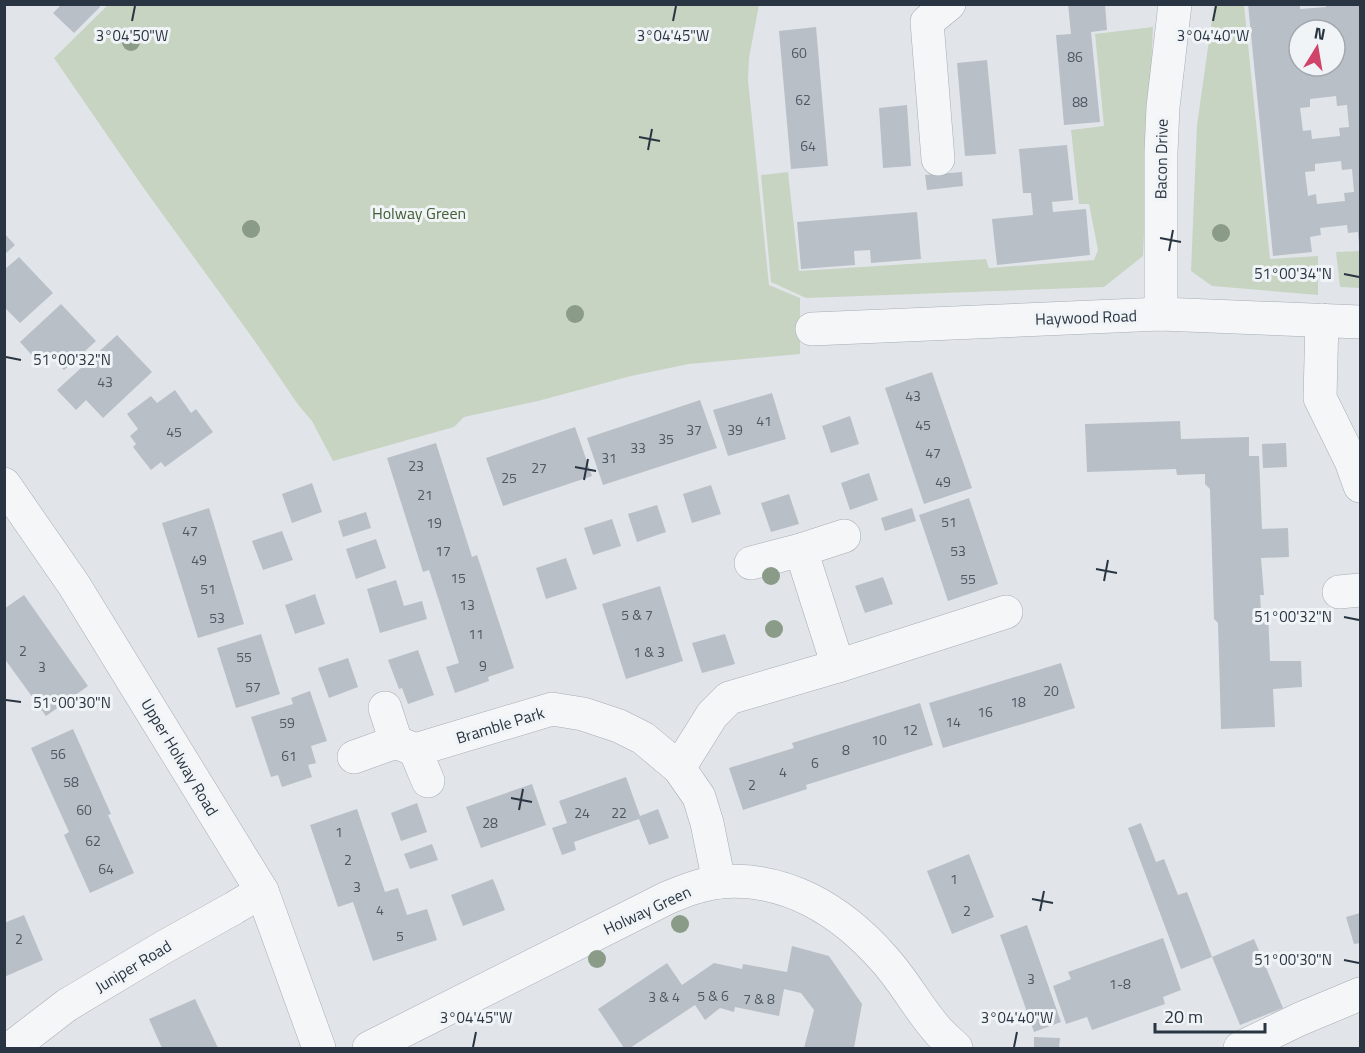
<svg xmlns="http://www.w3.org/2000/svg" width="1365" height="1053" viewBox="0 0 1365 1053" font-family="'Titillium Web',sans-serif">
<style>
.green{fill:#c8d4c2}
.building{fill:#b8bfc7;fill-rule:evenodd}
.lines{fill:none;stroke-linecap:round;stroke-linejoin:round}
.minor-casing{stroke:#a6adb4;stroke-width:34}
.minor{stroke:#f4f6f8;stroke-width:33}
.tree{fill:#8a9b87}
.ticks{fill:none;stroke:#293542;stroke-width:2}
.labels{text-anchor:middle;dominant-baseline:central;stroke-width:6;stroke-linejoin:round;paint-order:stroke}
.number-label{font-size:14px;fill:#4d5863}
.street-label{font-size:16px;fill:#293542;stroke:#f1f4f7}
.park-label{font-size:16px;fill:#425e36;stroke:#f1f4f7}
.ticks-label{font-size:15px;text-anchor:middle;fill:#293542;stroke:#f1f4f7;stroke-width:6;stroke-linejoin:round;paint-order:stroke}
</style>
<rect width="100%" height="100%" fill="#e1e5ea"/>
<g class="green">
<path d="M108 5H759L749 58 748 80 769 285 800 298V354L689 364 631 376 538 401 464 417 454 427 333 461 312 421 299 406 254 340 145 190 54 58Z"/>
<path d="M1214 5H1244L1270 259 1318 256V295L1212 286 1191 271 1197 125Z"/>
<path d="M1153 27 1143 256 1104 287 806 298 771 282 761 175 788 172 799 271 986 259 989 268 1094 260 1098 250 1089 204H1079L1071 130 1104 126 1095 34Z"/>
<path d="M1360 251V288L1340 287 1336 252Z"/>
</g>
<g class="building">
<path d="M62 4H98L100 7 74 33 53 13Z"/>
<path d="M1068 4H1105L1107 30 1091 32 1100 122 1064 125 1056 35 1071 34Z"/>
<path d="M1248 4H1300V9L1326 7V4H1360V244H1359L1358 232 1348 233 1347 225 1320 228 1321 235 1310 237 1312 252 1273 256ZM1299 30H1335V39L1340 38 1343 61H1335V66H1333V70L1305 73 1304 66 1296 65 1293 41H1299ZM1336 96 1337 106 1347 105 1349 127 1339 128 1340 136 1312 139 1311 130 1303 131 1300 108 1310 107V99ZM1341 161 1342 170 1352 169 1354 192 1344 193 1345 201 1317 204 1316 194 1308 196 1305 172 1315 171V164Z"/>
<path d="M816 27 828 166 791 169 779 31Z"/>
<path d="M987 60 996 154 965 156 957 63Z"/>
<path d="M907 105 911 166 883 168 879 108Z"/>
<path d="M1067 145 1073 200 1052 202 1053 212 1086 209 1090 255 997 265 992 219 1033 215 1031 193H1023L1019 149Z"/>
<path d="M962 172 963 186 927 190 925 175Z"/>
<path d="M917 212 921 259 871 263 870 250 854 251 855 265 801 269 797 222Z"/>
<path d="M4 233 15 245 4 255Z"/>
<path d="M19 257 53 293 20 323 4 307V270Z"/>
<path d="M61 304 96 341 64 370 49 354 39 363 20 342Z"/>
<path d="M117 335 152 372 103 418 86 400 76 410 57 390Z"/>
<path d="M932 372 972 488 924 504 885 388Z"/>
<path d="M175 390 191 413 196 409 213 432 165 467 161 462 151 470 133 447 136 444 130 436 138 429 127 414 151 396 157 403Z"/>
<path d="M772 393 786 439 728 456 713 410Z"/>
<path d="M700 400 717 448 603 485 587 438Z"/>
<path d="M850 416 859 444 831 453 822 426Z"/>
<path d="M1180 421 1181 439 1249 437V456H1259L1262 529 1288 528 1289 557 1261 558 1264 595H1260L1261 611H1268L1270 661H1301L1302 687 1273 689 1275 727 1221 729 1218 623 1214 619 1210 489 1205 484V474L1177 475 1176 469 1087 472 1085 424Z"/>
<path d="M575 427 592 476 503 506 486 458Z"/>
<path d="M436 443 472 557 477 555 514 668 488 677 489 681 455 693 446 667 459 663 429 570 423 572 387 458Z"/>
<path d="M1286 443 1287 467 1263 468 1262 444Z"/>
<path d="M869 473 878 500 850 510 841 483Z"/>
<path d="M312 483 322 512 292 523 282 494Z"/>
<path d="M711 485 721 514 692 523 683 494Z"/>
<path d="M789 494 799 524 771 532 761 503Z"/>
<path d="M969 498 998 584 948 601 919 515Z"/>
<path d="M657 505 666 532 637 542 628 514Z"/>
<path d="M209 508 244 624 198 638 162 523Z"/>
<path d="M912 508 916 521 885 531 881 518Z"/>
<path d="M366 512 371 528 343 537 338 521Z"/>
<path d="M612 519 621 546 593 555 584 528Z"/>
<path d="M282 531 293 560 263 570 252 541Z"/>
<path d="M376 539 386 568 356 579 346 549Z"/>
<path d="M566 558 577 589 546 599 536 568Z"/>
<path d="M883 577 893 604 865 613 855 586Z"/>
<path d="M396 580 404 606 422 601 427 619 380 633 367 589Z"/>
<path d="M660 586 683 661 626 679 602 604Z"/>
<path d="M315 594 325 624 295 634 285 605Z"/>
<path d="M24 595 88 686 46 716 4 658V609Z"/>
<path d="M261 634 280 694 236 708 217 648Z"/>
<path d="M725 634 735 664 702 673 692 643Z"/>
<path d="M418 650 434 695 408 704 402 688 399 689 388 660Z"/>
<path d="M348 658 358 687 329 698 318 668Z"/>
<path d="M1061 663 1075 708 943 748 929 703Z"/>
<path d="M310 691 327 741 311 746 316 763 308 765 312 777 282 787 278 775 271 777 251 717 293 704 291 698Z"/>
<path d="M920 703 933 745 806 785 807 789 743 810 729 768 794 748 792 743Z"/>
<path d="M73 729 111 814 108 815 134 873 90 893 64 835 69 832 31 748Z"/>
<path d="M626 777 640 816 658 809 669 838 649 845 639 819 574 842 576 850 562 855 552 828 567 823 559 801Z"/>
<path d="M532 784 546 825 481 848 466 807Z"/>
<path d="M417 803 427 832 401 841 391 813Z"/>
<path d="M357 809 385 892 398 888 407 915 427 909 437 940 373 961 353 902 338 907 310 825Z"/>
<path d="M1141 823 1156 862 1164 859 1178 895 1187 892 1212 957 1181 969 1128 828Z"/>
<path d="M432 844 438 860 410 869 404 854Z"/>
<path d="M969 854 994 917 952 934 927 871Z"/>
<path d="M493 879 505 910 463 926 451 895Z"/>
<path d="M1360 913V943L1354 944 1346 917Z"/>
<path d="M24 915 43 960 4 977V923Z"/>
<path d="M1027 925 1061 1022 1034 1032 1000 935Z"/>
<path d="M1163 938 1181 990 1163 997 1165 1004 1092 1030 1087 1017 1066 1024 1053 986 1071 979 1068 972Z"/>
<path d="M1254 939 1283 1008 1240 1025 1212 957Z"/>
<path d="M792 946 829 956 862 1004 854 1048H804L814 1010 801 993 784 989 779 1016 735 1007 734 1012 720 1008 705 1020 695 1005 630 1048H624L598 1009 667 963 682 985 714 963 742 969 743 964 787 972Z"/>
<path d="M195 999 218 1048H162L149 1019Z"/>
<path d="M1034 1037 1060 1038 1059 1048H1034Z"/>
</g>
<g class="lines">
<g class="minor-casing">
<g id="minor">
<path d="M938 159 927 22 949 4"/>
<path d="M1161 314V152L1163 107 1175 4"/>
<path d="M1322 320 1320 398 1351 461 1360 486"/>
<path d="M812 329 1161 314 1360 322"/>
<path d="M4 484 74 585 262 891 319 1048"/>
<path d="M751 563 801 550"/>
<path d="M1339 592 1360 590"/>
<path d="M838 666 801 550 844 536"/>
<path d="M385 708 396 742 415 750 552 709 583 714 619 726 643 738 679 768"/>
<path d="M415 750 428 781"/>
<path d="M354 757 396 742"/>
<path d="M719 882 707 823 699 797 679 768 712 715 729 698 838 666 1006 612"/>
<path d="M11 1048 67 1005 164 947 234 908 262 891"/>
<path d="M369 1048 667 898C684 891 701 884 720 882 786 876 842 911 884 959 905 982 919 1010 940 1033 945 1038 951 1043 956 1048"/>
<path d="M1240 1048 1300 1019 1360 994"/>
</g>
</g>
<use href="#minor" class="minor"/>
</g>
<g class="tree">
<circle cx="131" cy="42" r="9"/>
<circle cx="251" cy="229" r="9"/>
<circle cx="1221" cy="233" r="9"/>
<circle cx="575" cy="314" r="9"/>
<circle cx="771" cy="576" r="9"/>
<circle cx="774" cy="629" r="9"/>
<circle cx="680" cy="924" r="9"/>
<circle cx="597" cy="959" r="9"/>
</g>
<path class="ticks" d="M132 21 135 6M673 21 676 6M1213 21 1216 6M639 137 660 141M648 150 652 129M1160 238 1181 242M1169 251 1173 230M1344 274 1359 277M6 357 21 360M575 467 596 471M584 480 588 459M1096 569 1117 573M1104 581 1108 560M1344 617 1359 620M6 700 21 702M511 798 532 802M519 810 523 789M1032 899 1053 903M1040 911 1044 891M1344 960 1359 963M473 1047 476 1032M1014 1047 1017 1032"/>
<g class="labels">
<g class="number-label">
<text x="799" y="52">60</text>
<text x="1075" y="56">86</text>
<text x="803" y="99">62</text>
<text x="1080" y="101">88</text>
<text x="808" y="145">64</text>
<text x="105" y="381">43</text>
<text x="913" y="395">43</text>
<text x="764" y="420">41</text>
<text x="923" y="424">45</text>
<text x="694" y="429">37</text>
<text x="735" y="429">39</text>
<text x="174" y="431">45</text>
<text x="666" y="438">35</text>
<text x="638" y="447">33</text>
<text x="933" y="452">47</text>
<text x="609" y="457">31</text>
<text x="416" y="465">23</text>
<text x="539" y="467">27</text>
<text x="509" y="477">25</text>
<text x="943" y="481">49</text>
<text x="425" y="494">21</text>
<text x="949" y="521">51</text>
<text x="434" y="522">19</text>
<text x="190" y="530">47</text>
<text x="443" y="550">17</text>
<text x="958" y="550">53</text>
<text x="199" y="559">49</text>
<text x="458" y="577">15</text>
<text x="968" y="578">55</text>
<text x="208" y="588">51</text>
<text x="467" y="604">13</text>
<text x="637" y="614">5 &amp; 7</text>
<text x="217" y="617">53</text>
<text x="476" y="633">11</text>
<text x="23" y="650">2</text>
<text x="649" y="651">1 &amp; 3</text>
<text x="244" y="656">55</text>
<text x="483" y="665">9</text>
<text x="42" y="666">3</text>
<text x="253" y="686">57</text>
<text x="1051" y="690">20</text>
<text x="1018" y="701">18</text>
<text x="985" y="711">16</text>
<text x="953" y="721">14</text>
<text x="287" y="722">59</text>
<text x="910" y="729">12</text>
<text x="879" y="739">10</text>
<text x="846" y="749">8</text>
<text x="58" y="753">56</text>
<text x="289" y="755">61</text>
<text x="815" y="762">6</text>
<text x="783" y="771">4</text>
<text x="71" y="781">58</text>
<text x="752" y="784">2</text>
<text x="84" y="809">60</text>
<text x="582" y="812">24</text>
<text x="619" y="812">22</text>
<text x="490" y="822">28</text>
<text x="339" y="831">1</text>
<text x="93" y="840">62</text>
<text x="348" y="859">2</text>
<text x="106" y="868">64</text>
<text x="954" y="878">1</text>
<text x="357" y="886">3</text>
<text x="380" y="909">4</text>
<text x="967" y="910">2</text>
<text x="400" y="935">5</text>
<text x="19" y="938">2</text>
<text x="1031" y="978">3</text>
<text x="1120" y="983">1-8</text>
<text x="713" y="995">5 &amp; 6</text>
<text x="664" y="996">3 &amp; 4</text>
<text x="759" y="998">7 &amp; 8</text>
</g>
<g class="street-label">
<text transform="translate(1161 159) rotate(-89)">Bacon Drive</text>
<text transform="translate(1086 317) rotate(-2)">Haywood Road</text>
<text transform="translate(500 725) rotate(-17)">Bramble Park</text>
<text transform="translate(180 757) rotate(59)">Upper Holway Road</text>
<text transform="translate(647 910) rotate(-25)">Holway Green</text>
<text transform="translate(133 966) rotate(-31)">Juniper Road</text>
</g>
<g class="park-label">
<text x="419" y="213">Holway Green</text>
</g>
</g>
<g class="ticks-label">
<text x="132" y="41">3°04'50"W</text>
<text x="673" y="41">3°04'45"W</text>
<text x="1213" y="41">3°04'40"W</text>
<text x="1293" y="279">51°00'34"N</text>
<text x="72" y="365">51°00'32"N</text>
<text x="1293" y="622">51°00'32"N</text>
<text x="72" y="708">51°00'30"N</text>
<text x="1293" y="965">51°00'30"N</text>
<text x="476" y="1023">3°04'45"W</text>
<text x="1017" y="1023">3°04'40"W</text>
</g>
<rect width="1365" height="1053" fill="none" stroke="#293542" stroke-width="12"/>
<g transform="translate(1317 48) rotate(11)"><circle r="28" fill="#f1f4f7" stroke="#a1a8af" stroke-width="1.5"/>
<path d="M0-4.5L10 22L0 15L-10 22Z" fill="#d14469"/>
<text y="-9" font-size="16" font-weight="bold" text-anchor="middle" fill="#293542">N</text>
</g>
<path d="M1155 1023v9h110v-9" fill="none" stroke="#293542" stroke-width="3"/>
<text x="1164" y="1023" font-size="18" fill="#293542" stroke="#f1f4f7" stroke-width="4.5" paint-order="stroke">20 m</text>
</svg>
